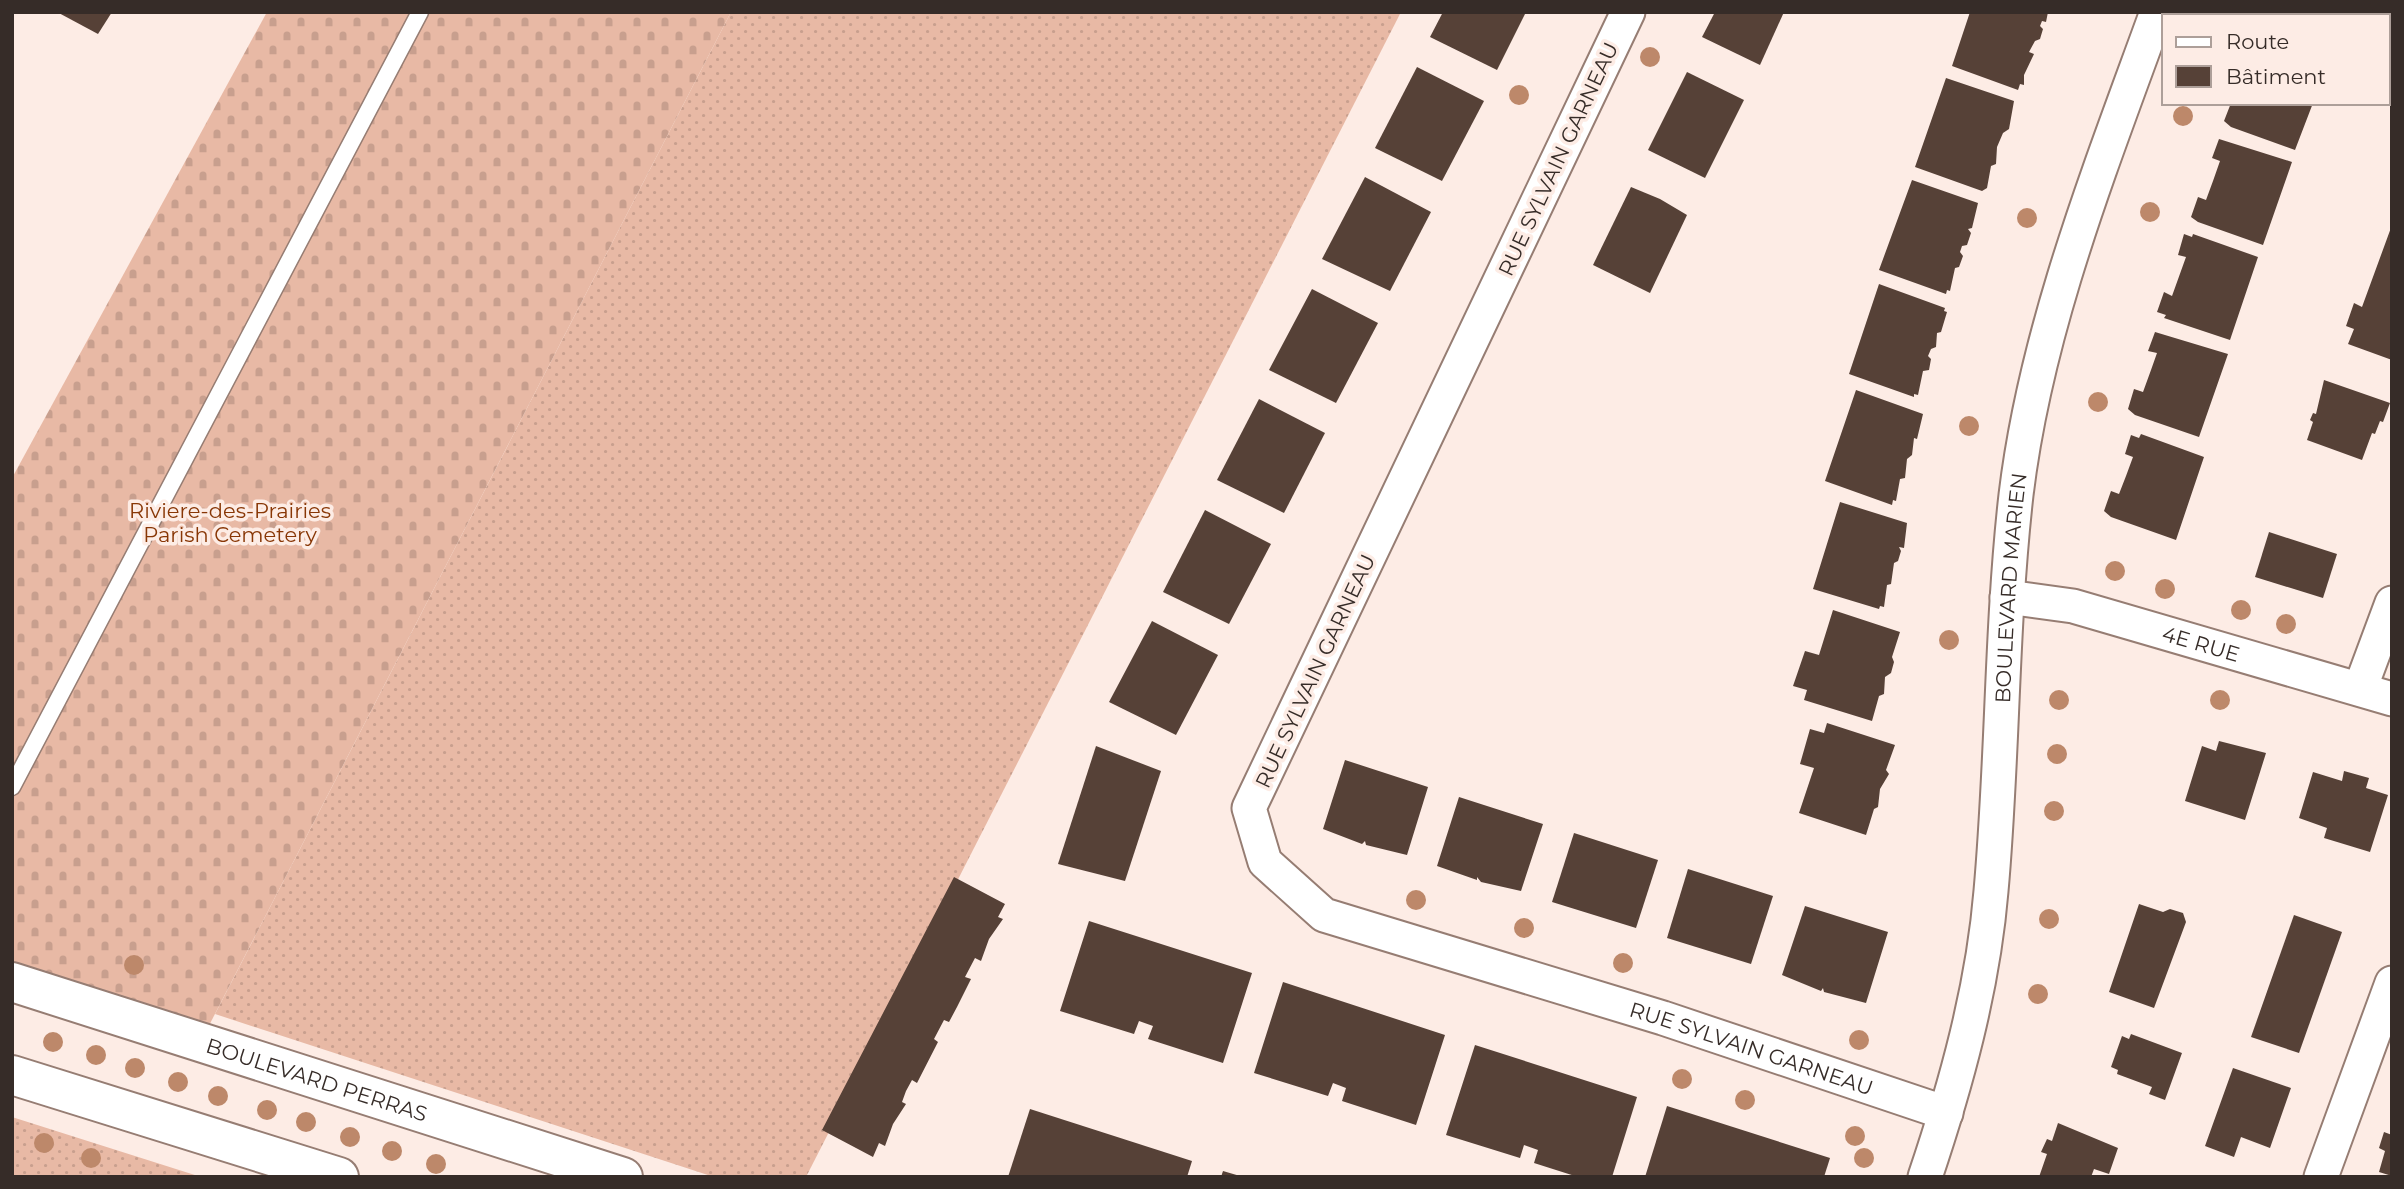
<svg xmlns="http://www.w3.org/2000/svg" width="2404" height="1189" viewBox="0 0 2404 1189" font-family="Montserrat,sans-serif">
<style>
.grass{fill:url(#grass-dots)}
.cemetery{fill:url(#cemetery-stones)}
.building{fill:#564137}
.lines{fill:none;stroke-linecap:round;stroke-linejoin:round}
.lane-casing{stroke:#967d73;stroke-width:19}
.street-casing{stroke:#967d73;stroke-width:37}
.secondary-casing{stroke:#967d73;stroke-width:42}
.lane{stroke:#fff;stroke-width:16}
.street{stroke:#fff;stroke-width:33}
.secondary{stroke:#fff;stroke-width:38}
.tree{fill:#bd886a}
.labels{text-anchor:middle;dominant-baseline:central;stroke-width:7;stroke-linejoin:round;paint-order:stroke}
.street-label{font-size:21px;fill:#362c28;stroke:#fdece5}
.park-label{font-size:21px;fill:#883605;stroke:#fdece5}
</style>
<defs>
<pattern id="grass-dots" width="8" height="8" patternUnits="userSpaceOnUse" patternTransform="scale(1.75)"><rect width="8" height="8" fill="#e8b9a5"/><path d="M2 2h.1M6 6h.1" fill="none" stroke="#c89f8e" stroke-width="1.8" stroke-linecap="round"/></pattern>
<pattern id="cemetery-stones" width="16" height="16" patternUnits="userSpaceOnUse" patternTransform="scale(1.75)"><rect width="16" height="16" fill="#e8b9a5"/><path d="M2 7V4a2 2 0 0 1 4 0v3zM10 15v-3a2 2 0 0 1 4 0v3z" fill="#c89f8e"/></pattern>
</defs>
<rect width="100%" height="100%" fill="#fdece5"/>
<g class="grass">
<path d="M731 12H1401L806 1177H714L215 1014Z"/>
<path d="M12 1117 198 1176 12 1177Z"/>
</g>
<path class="cemetery" d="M267 12H731L200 1043 12 982V478Z"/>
<g class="building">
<path d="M57 12H112L98 34Z"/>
<path d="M1443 12H1526L1497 70 1430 37Z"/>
<path d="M1715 12H1784L1760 65 1702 37Z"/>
<path d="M1970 12H2048L2046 22 2042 21 2040 26 2043 29 2040 39 2035 41 2029 52 2034 54 2024 75V85L2020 84 2018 90 1952 66Z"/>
<path d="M2263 12H2346L2344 16H2262Z"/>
<path d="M1417 67 1484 101 1442 181 1375 148Z"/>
<path d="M1687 72 1744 100 1705 178 1648 150Z"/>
<path d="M1946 78 2014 101 2009 129 2003 133 1997 147 1996 164 1991 166 1987 188 1982 191 1915 167Z"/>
<path d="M2231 103 2239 105 2313 103 2295 150 2231 127 2224 121Z"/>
<path d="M2219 139 2292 162 2263 245 2198 222 2191 217 2198 197 2206 200 2213 181 2220 161 2212 158Z"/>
<path d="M1365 177 1431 212 1390 291 1322 259Z"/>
<path d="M1912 180 1978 203 1972 228 1968 229 1971 233 1967 245 1962 246 1960 252 1963 256 1959 267 1955 268 1950 291 1947 290 1946 294 1879 270Z"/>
<path d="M1631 187 1660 199 1687 215 1650 293 1593 265Z"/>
<path d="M2392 225V360L2348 344 2354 329 2346 326 2354 303 2362 307Z"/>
<path d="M2184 234 2192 237 2193 234 2258 257 2230 340 2164 318 2166 315 2157 312 2164 292 2172 296 2186 257 2178 255Z"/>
<path d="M1879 284 1945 308 1944 311 1947 312 1941 332 1937 333 1936 347 1931 349 1928 356 1931 359 1929 370 1923 371 1918 395 1914 394V397L1849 374Z"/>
<path d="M1312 289 1378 323 1336 403 1269 370Z"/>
<path d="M2155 332 2228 354 2199 437 2135 415 2128 409 2134 389 2143 392 2151 370 2157 353 2148 351Z"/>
<path d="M2324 380 2390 403 2383 422 2380 421 2375 434 2372 433 2362 460 2307 440 2313 422 2310 420 2313 413 2316 414Z"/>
<path d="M1856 390 1923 414 1917 439 1914 438 1912 455 1907 459 1905 478 1900 479 1896 501 1893 500 1892 505 1825 481Z"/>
<path d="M1259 399 1325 433 1284 513 1217 480Z"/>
<path d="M2141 434 2204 457 2176 540 2111 517 2104 511 2111 491 2119 494 2126 476 2133 457 2125 454 2131 435 2139 438Z"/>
<path d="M1840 502 1907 523 1904 548 1899 547 1901 551 1898 561 1894 563 1891 584 1887 585 1884 607 1880 606 1879 609 1813 589Z"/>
<path d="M1205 510 1271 544 1229 624 1163 592Z"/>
<path d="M2269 532 2337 554 2323 598 2255 577Z"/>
<path d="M1833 610 1900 632 1892 657 1894 662 1891 673 1885 677 1884 694 1879 696 1872 721 1804 700 1807 690 1793 686 1805 651 1819 655Z"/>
<path d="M1152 621 1218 655 1176 735 1109 702Z"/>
<path d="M1827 723 1895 745 1886 770 1889 774 1880 789 1878 807 1874 809 1866 835 1799 813 1814 768 1800 764 1810 729 1824 733Z"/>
<path d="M2219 741 2266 753 2245 820 2185 801 2202 746 2216 751Z"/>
<path d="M1096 746 1161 771 1125 881 1058 864Z"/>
<path d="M1345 760 1428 787 1407 855 1366 845 1365 841 1362 844 1323 829Z"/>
<path d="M2344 771 2369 778 2366 788 2388 795 2370 852 2324 838 2327 828 2299 818 2313 772 2342 781Z"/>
<path d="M1459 797 1543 824 1521 891 1481 882 1477 877V880L1437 866Z"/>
<path d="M1574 833 1658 860 1636 928 1552 902Z"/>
<path d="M1688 869 1773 896 1751 964 1667 938Z"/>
<path d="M954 877 1005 904 998 917 1003 919 989 939 981 961 975 958 965 977 971 979 957 1007 949 1022 944 1020 934 1039 938 1042 917 1083 912 1080 906 1091 902 1102 906 1104 893 1124 885 1146 879 1143 873 1157 822 1130Z"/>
<path d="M2139 904 2163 912 2170 909 2183 913 2186 922 2154 1008 2109 992Z"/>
<path d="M1805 906 1888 932 1866 1003 1824 992 1823 988 1821 991 1782 975Z"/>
<path d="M2294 915 2342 932 2299 1053 2251 1037Z"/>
<path d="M1089 921 1252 973 1223 1063 1148 1039 1153 1026 1139 1021 1134 1034 1060 1011Z"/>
<path d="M1283 982 1445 1035 1416 1125 1342 1101 1346 1088 1333 1083 1328 1096 1254 1073Z"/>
<path d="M2131 1034 2182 1053 2165 1100 2149 1094 2152 1087 2117 1074 2118 1070 2111 1067 2122 1036 2129 1039Z"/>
<path d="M1475 1045 1637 1097 1612 1177H1578L1534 1163 1538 1150 1524 1145 1520 1158 1446 1135Z"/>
<path d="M2233 1068 2291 1088 2270 1148 2241 1137 2234 1157 2205 1146Z"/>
<path d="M1667 1106 1830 1158 1824 1177H1645Z"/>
<path d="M1030 1109 1192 1161 1187 1177H1008Z"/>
<path d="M2058 1123 2118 1148 2109 1174 2094 1169 2091 1177H2039L2047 1154 2041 1152 2047 1139 2052 1141Z"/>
<path d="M2384 1132 2392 1135V1176L2379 1172 2385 1151 2379 1148Z"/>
<path d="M1223 1171 1240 1176V1177H1221Z"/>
</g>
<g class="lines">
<g class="lane-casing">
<path id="lane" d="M12 787 420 12"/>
</g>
<g class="street-casing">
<g id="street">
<path id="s1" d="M1628 12 1249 808 1265 862 1324 915 1663 1018 1946 1113"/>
<path id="s2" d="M2007 597 2073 606 2392 699"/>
<path d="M2360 689 2392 603"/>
<path id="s3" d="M1925 1177C1956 1085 1983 988 1991 891 2003 759 2001 627 2016 495 2036 329 2100 169 2157 12"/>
<path d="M2321 1177 2392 983"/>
</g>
</g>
<g class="secondary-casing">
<g id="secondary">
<path id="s4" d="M12 982 623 1177"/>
<path d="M12 1075 339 1177"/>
</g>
</g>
<use href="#lane" class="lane"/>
<use href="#street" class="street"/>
<use href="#secondary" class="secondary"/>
</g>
<g class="tree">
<circle cx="1650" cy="57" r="10"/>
<circle cx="1519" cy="95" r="10"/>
<circle cx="2183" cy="116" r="10"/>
<circle cx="2150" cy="212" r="10"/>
<circle cx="2027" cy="218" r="10"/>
<circle cx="2098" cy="402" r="10"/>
<circle cx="1969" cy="426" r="10"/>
<circle cx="2115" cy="571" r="10"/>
<circle cx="2165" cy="589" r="10"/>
<circle cx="2241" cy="610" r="10"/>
<circle cx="2286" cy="624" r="10"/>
<circle cx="1949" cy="640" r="10"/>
<circle cx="2059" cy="700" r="10"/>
<circle cx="2220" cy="700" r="10"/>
<circle cx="2057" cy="754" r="10"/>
<circle cx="2054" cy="811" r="10"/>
<circle cx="1416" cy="900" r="10"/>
<circle cx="2049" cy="919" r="10"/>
<circle cx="1524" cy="928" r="10"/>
<circle cx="1623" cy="963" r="10"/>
<circle cx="134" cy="965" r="10"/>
<circle cx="2038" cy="994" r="10"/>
<circle cx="1859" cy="1040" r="10"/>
<circle cx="53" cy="1042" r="10"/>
<circle cx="96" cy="1055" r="10"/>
<circle cx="135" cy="1068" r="10"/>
<circle cx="1682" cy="1079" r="10"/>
<circle cx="178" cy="1082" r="10"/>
<circle cx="218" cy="1096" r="10"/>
<circle cx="1745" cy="1100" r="10"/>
<circle cx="267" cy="1110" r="10"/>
<circle cx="306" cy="1122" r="10"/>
<circle cx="1855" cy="1136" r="10"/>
<circle cx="350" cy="1137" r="10"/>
<circle cx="44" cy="1143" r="10"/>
<circle cx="392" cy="1151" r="10"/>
<circle cx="91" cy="1158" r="10"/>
<circle cx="1864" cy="1158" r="10"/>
<circle cx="436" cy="1164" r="10"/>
</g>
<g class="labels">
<g class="street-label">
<text transform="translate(1558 159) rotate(-65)">RUE SYLVAIN GARNEAU</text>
<text stroke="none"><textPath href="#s3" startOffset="598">BOULEVARD MARIEN</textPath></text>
<text stroke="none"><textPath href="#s2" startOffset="200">4E RUE</textPath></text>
<text transform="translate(1315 671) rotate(-65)">RUE SYLVAIN GARNEAU</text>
<text stroke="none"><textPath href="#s1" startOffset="1465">RUE SYLVAIN GARNEAU</textPath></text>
<text stroke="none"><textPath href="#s4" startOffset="320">BOULEVARD PERRAS</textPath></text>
</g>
<g class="park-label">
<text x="230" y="510">Riviere-des-Prairies<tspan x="230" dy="24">Parish Cemetery</tspan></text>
</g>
</g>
<rect width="2404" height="1189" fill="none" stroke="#362c28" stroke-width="28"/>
<rect x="2162" y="14" width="228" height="91" fill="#fdece5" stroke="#ad9f99" stroke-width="2"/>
<rect x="2176" y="37" width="35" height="10" fill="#ffffff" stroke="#ad9f99" stroke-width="2"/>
<text x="2226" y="49" font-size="21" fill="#362c28">Route</text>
<rect x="2176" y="66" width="35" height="21" fill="#564137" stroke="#ad9f99" stroke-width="2"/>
<text x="2226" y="84" font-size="21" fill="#362c28">Bâtiment</text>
</svg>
